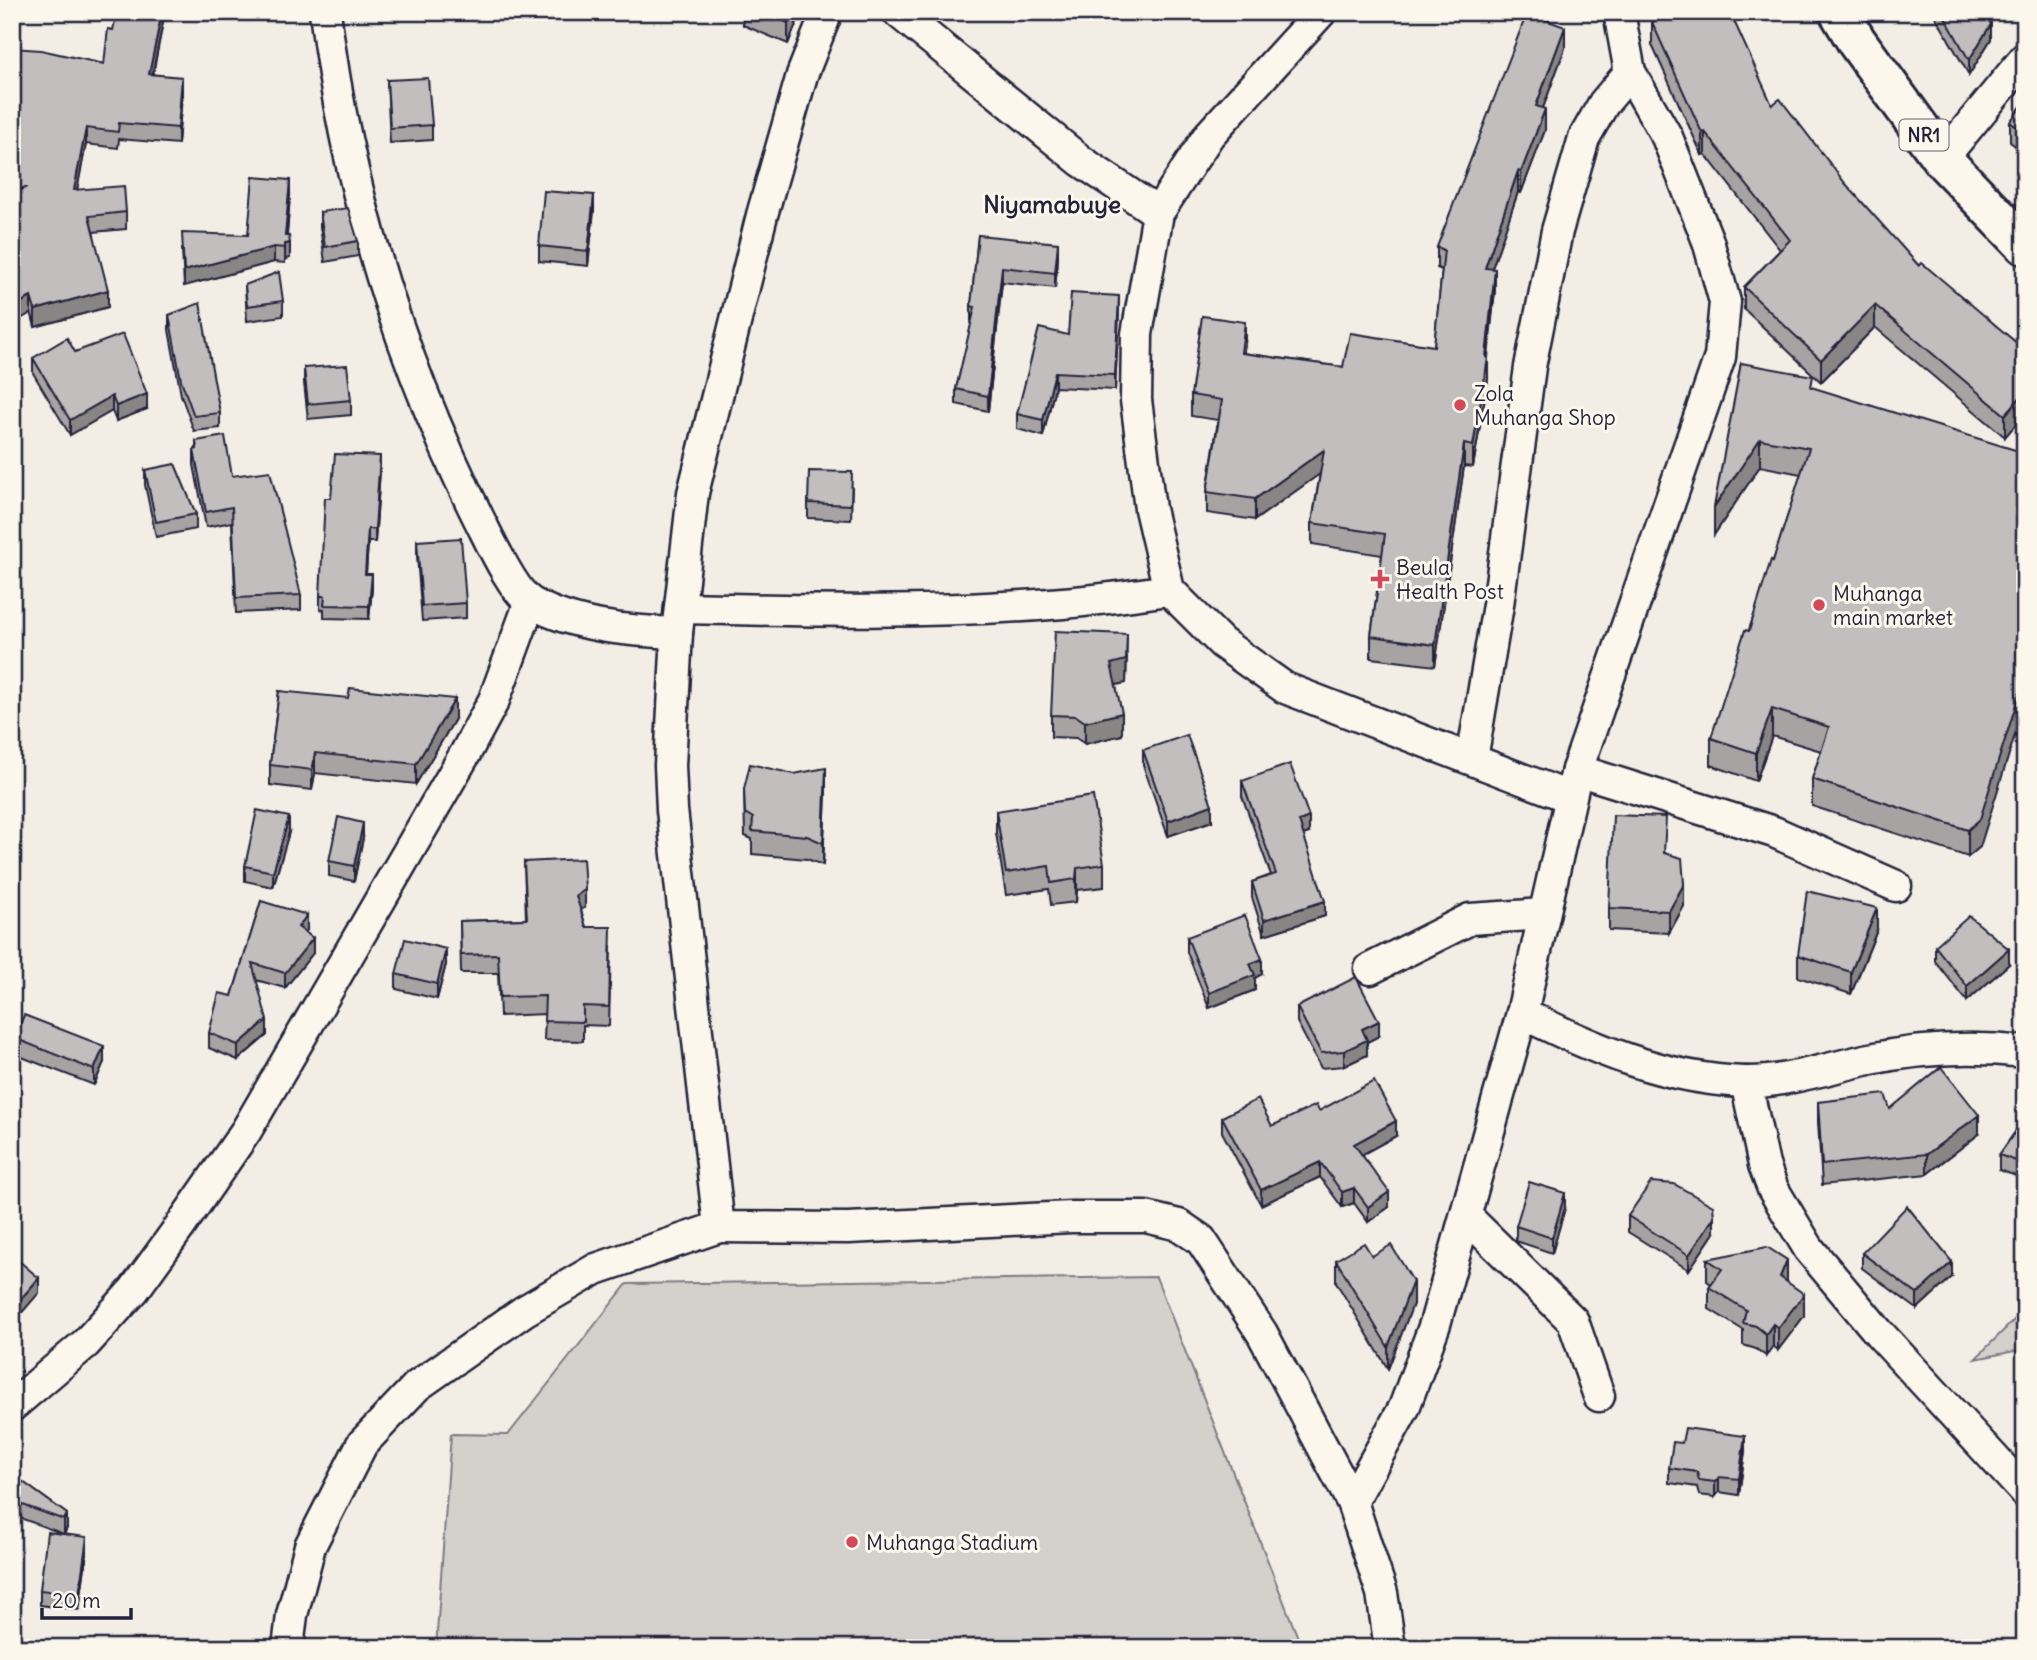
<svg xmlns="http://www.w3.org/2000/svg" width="2037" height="1660" viewBox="0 0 2037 1660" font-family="Delius,sans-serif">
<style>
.green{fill:#d4d1cc;stroke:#7b7a84;stroke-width:2}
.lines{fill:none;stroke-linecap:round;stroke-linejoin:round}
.street-casing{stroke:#22223b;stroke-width:35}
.highway-casing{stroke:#22223b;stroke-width:44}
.street{stroke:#fbf7ec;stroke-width:30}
.highway{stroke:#fbf7ec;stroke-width:38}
.wall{fill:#a7a3a3;stroke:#22223b;stroke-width:2}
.shaded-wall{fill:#888585;stroke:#22223b;stroke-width:2}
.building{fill:#c2bebe;stroke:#22223b;stroke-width:2}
.poi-dot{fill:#d1495b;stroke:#fbf7ec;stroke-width:2.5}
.labels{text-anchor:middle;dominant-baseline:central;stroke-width:6;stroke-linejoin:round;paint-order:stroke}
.shield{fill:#fbf7ec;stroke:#636270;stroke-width:2}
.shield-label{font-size:19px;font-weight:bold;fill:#22223b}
.poi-label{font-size:21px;fill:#22223b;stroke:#fbf7ec;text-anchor:start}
.quarter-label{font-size:24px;font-weight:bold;fill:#22223b;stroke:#fbf7ec}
</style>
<rect width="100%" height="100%" fill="#f2eee5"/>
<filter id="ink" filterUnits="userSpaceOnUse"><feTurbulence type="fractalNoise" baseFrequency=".0143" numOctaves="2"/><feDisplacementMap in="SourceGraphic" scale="14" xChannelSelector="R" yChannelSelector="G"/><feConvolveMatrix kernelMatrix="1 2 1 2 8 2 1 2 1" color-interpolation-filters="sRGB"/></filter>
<g filter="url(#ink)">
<g class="green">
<path d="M1156 1277 1302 1648H436L451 1434 508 1435 627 1284Z"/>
<path d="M2025 1309V1349L1975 1359Z"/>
</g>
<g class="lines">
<g class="street-casing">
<g id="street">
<path d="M325 12C347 191 401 363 481 523 491 543 514 593 532 603 575 627 629 631 677 633"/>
<path d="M827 12 802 75 762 215 693 493 677 633 670 765 672 810 719 1227 848 1228 1071 1217H1146L1179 1225 1201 1240 1262 1333 1352 1502 1382 1593 1390 1648"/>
<path d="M898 12 1081 161 1158 213"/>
<path d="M1321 12 1209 135 1158 213 1137 334 1136 400 1150 509 1169 590 1222 643 1285 688 1569 797"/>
<path d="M1942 159 2025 58"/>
<path d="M680 608C807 611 936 614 1063 603 1099 600 1134 595 1169 590"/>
<path d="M1472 759 1498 605 1530 367 1557 231 1584 138 1604 103 1630 72"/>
<path d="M1577 770 1774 832 1896 886"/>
<path d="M1370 969 1470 919 1544 914"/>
<path d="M1522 1013C1593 1049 1664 1079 1745 1082 1782 1083 1829 1068 1865 1060 1916 1049 1973 1046 2025 1052"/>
<path d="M1746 1082 1764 1165 1773 1189 1809 1249 1879 1333 2025 1492"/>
<path d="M1466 1216 1573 1321 1599 1396"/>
<path d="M12 1406 86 1343 134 1290 181 1225 246 1131 465 754 494 700 530 602"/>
<path d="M1352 1502 1404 1408 1435 1324 1522 1013 1577 770 1720 357 1725 302 1708 241 1667 137 1630 72 1619 12"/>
<path d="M288 1648 292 1615 310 1546 362 1444 417 1386 524 1311 596 1269 719 1227"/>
</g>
</g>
<g class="highway-casing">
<path id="highway" d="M1839 12 1857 42 1942 159 2025 245"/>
</g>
<use href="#street" class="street"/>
<use href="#highway" class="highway"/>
</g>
<g class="wall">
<path d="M165 12 153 74 182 94 178 144 119 139 118 148 86 144 77 189 126 212V229L93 232 108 307 35 327 12 238V48L104 64 113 30Z"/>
<path d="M743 12H801L788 44 743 25Z"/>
<path d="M1933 12H1984L1991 39 1969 75Z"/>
<path d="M1652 22 1772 105 1919 266 2025 350 2005 437 1875 327 1821 382 1744 309V287L1780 250 1705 154 1702 155 1652 45Z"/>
<path d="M1565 48 1543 108 1545 130 1521 193 1518 192 1492 268 1495 290 1488 358V379L1473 467 1464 466 1435 666 1371 658V636L1382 555 1312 544V523L1320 473 1255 520 1207 513V492L1218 420 1191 416V395L1245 343 1243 353 1343 367 1434 346 1442 270 1437 268V247Z"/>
<path d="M387 80 432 125V140L390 143Z"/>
<path d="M2025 101V153L2010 142V122Z"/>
<path d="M290 195 287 236 290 258 285 259V263L274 262 184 286 182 249 248 235Z"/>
<path d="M594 210 588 266 539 261V246Z"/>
<path d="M320 212 358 241V256L325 262 320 227Z"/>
<path d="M978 235 1058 258 1055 288 1002 282 988 411 956 404V389L972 322 971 321V306Z"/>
<path d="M245 285 283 301V316L247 321Z"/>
<path d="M1119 311 1115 390 1055 387 1043 436 1017 429V414L1068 335Z"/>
<path d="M169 315 220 413V428L194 431 181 395 169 330Z"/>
<path d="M75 352 147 409 116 421 112 411 70 435 33 373V358Z"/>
<path d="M1741 363 1813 388 1980 847 1968 857 1812 806V779L1821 751 1772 736 1756 781 1711 765V738L1773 561 1801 474 1760 466 1714 535Z"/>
<path d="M304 368 351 400V415L308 419 304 383Z"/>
<path d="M196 441 232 476 301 595V610L236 613 232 522 206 527 194 465V450L196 449Z"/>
<path d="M145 470 196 514V529L156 537 145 485Z"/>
<path d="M380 470 375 542H368L366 574 372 588 369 619 324 618V609L320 610V596L331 498Z"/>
<path d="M852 487 851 520 808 518V503Z"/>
<path d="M417 541 466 603V618L422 621 417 556Z"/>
<path d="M1127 657 1126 683 1116 685 1122 735 1085 744 1076 738 1051 737V715Z"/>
<path d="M279 691 455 719 416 784 315 773 312 790 270 785V765Z"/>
<path d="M1143 750 1212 821 1168 836 1143 765Z"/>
<path d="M1242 781 1309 833 1303 835 1325 916 1264 935 1252 897V882L1271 875 1242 796Z"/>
<path d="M744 789 826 790 823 865 807 859 752 854V839L745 836Z"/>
<path d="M996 811 1104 864V887L1077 890 1076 902 1051 905 1049 889 1006 895 996 833Z"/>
<path d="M289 832 273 887 245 881V866Z"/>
<path d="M363 838 354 881 329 876V861Z"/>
<path d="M1665 853 1684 906 1669 933 1609 930V908Z"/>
<path d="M524 862 585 907 581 910 586 927 611 946 609 1026 583 1025V1041L544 1040 545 1014 500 1016 498 973H461L460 921 526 919Z"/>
<path d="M261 901 307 930 305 933 313 953 285 988 256 980 267 1035 238 1060 209 1048V1033L232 996Z"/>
<path d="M1877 930 1851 994 1798 977V955Z"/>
<path d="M1187 937 1262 974 1255 978V990L1209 1008 1187 952Z"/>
<path d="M1935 946 2009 964 1967 1001 1935 961Z"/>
<path d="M446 964 437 999 396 989V974Z"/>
<path d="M1297 1007 1379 1036 1367 1042V1055L1344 1066 1321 1068 1297 1022Z"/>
<path d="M14 1038 104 1062 94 1085 14 1054Z"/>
<path d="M1818 1102 1890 1109 1979 1134 1927 1174 1822 1185 1818 1122Z"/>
<path d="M1319 1111 1396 1136 1362 1154 1389 1207 1368 1222 1354 1203 1342 1207 1320 1177 1261 1205 1222 1132V1117L1272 1126Z"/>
<path d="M2025 1118V1179L1999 1170V1155Z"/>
<path d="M1565 1208 1552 1253 1516 1241V1226Z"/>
<path d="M1628 1216 1714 1233 1689 1270 1628 1232Z"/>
<path d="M1862 1253 1952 1277 1917 1309 1862 1268Z"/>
<path d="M1372 1256 1413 1304 1388 1369 1336 1282V1260Z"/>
<path d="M1707 1259 1787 1281 1804 1316 1778 1350 1773 1346 1766 1356 1756 1349 1743 1345V1330L1709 1309V1287L1711 1284 1707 1281Z"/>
<path d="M1745 1451 1739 1495 1719 1492 1715 1497 1699 1495 1697 1487 1669 1483V1468Z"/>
<path d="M12 1474 67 1514V1528L64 1534 87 1552 79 1610 40 1605V1590L64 1534 12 1515Z"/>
</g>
<g class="shaded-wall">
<path d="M162 12H165L149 91V74Z"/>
<path d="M792 12H801L788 44V23Z"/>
<path d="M1991 24V39L1969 75V60Z"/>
<path d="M1565 27V48L1536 127V106Z"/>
<path d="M182 77V94L178 144V128Z"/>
<path d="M1545 109V130L1521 193V172Z"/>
<path d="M86 128V144L74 206V190Z"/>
<path d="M1705 132V154L1702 155V133Z"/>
<path d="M1518 171V192L1485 289V268Z"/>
<path d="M290 180V195L286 244 290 243V258L285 259V263V244Z"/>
<path d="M594 195V210L588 266V251Z"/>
<path d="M1058 243V258L1055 288V273Z"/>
<path d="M274 247V262L184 286V271Z"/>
<path d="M1002 267V282L988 411V396Z"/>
<path d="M1495 269V290L1487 362 1488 358V379L1473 467V446L1486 357Z"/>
<path d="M108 290V307L35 327V310Z"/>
<path d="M1119 296V311L1115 390V375Z"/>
<path d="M31 297V313L12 324V307Z"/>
<path d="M1875 305V327L1821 382V360Z"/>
<path d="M1245 322V343L1241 374V353Z"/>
<path d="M1055 372V387L1043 436V420Z"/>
<path d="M2025 392V414L2005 437V415Z"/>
<path d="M147 394V409L116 421V406Z"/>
<path d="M112 396V411L70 435V420Z"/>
<path d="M1760 439V466L1714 535V507Z"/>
<path d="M1464 444V466L1435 666V645Z"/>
<path d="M1324 450V471L1255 520V499Z"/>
<path d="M380 456V470L375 542V529Z"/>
<path d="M368 529V542L365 588V574Z"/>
<path d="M372 574V588L369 619V606Z"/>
<path d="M1127 634 1126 683 1111 686V664Z"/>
<path d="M2025 676V703L1980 847 1968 857V830Z"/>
<path d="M455 699V719L416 784V764Z"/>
<path d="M1772 709V736L1756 781V753Z"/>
<path d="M1122 713V735L1085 744V722Z"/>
<path d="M315 753V773L312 790V770Z"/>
<path d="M826 768V790L823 865V843Z"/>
<path d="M1212 805V821L1168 836V821Z"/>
<path d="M289 817V832L273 887V872Z"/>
<path d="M1309 817V833L1299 836V821Z"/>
<path d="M363 823V838L354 881V866Z"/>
<path d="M1077 868V890L1076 902V879Z"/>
<path d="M1684 884V906L1669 933V911Z"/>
<path d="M585 889V907L576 914V896Z"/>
<path d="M1325 901V916L1264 935V920Z"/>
<path d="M1877 908V930L1851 994V972Z"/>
<path d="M307 915V930L298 942V927Z"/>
<path d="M313 938V953L285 988V973Z"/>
<path d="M446 949V964L437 999V984Z"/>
<path d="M2009 949V964L1967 1001V986Z"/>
<path d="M1262 959V974L1255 978V990L1209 1008V993L1250 964Z"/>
<path d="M267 1020V1035L238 1060V1045Z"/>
<path d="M1379 1021V1036L1367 1042V1055L1344 1066V1051L1362 1029Z"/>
<path d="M104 1046V1062L94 1085V1070Z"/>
<path d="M1979 1115V1134L1927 1174V1154Z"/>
<path d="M1396 1121V1136L1354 1159V1144Z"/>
<path d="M1320 1162V1177L1261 1205V1190Z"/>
<path d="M1354 1188V1203L1342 1207V1192Z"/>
<path d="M1389 1192V1207L1368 1222V1207Z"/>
<path d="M1565 1193V1208L1552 1253V1238Z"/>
<path d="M1714 1217V1233L1689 1270V1255Z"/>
<path d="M1787 1260V1282L1780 1277Z"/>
<path d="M1952 1262V1277L1917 1309V1294Z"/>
<path d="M39 1278V1293L12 1324V1309Z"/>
<path d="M1413 1281V1304L1388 1369V1347Z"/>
<path d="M1804 1294V1316L1778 1350V1328Z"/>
<path d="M1773 1324V1346L1766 1356V1334Z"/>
<path d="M1745 1436V1451L1739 1495V1479Z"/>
<path d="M1719 1477V1492L1715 1497V1482Z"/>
<path d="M67 1514V1528L64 1534V1520Z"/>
<path d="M87 1537V1552L79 1610V1595Z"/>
</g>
<g class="building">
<path d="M117 12H162L149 74 182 77 178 128 119 123 118 132 86 128 74 190 124 186 126 212 89 216 108 290 35 310 31 297 12 307V258L20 254 12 222V196L25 188H12V48L41 50 104 64 108 29 113 30Z"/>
<path d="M763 12H792L788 23Z"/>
<path d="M1674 12H1730L1772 105 1780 99 1845 183 1919 266 1922 263 2025 350V392L2005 415 1875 305 1821 360 1744 287 1790 240 1705 132 1702 133 1652 22Z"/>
<path d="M1942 12H1984L1991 24 1969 60Z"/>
<path d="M1527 13 1565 27 1536 106 1545 109 1521 172 1518 171 1485 268 1495 269 1486 357 1488 358 1473 446 1464 444 1435 645 1371 636 1385 534 1312 523 1324 450 1255 499 1207 492 1222 400 1191 395 1202 316 1245 322 1241 353 1343 367 1350 333 1434 346 1444 250 1437 247Z"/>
<path d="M428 78 432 125 390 128 387 80Z"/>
<path d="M2025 101V133L2010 122Z"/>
<path d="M253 177 290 180 285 236H289L290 243 285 244V248L274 247 184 271 182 233 248 235Z"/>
<path d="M544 191 594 195 588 251 539 246Z"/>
<path d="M348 208 358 241 325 247 320 212Z"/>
<path d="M978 235 1058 243 1055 273 1002 267 988 396 956 389 975 307 971 306Z"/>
<path d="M279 272 283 301 247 306 245 285Z"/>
<path d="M1071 293 1119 296 1115 375 1055 372 1043 420 1017 414 1039 328 1068 335Z"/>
<path d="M200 303 220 413 194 416 181 380 169 315Z"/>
<path d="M123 334 147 394 116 406 112 396 70 420 33 358 67 338 75 352Z"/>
<path d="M1741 363 1813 376 1811 387 2025 453V676L1980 819 1968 830 1812 779 1829 727 1772 709 1756 753 1711 738 1745 630 1749 631 1771 560 1773 561 1809 448 1760 439 1714 507Z"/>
<path d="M347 365 351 400 308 404 304 368Z"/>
<path d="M225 436 232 476 270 471 301 595 236 598 232 507 206 512 194 450 197 449 196 441Z"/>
<path d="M335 454 380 456 375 529H368L365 574H372L369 606 324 605 325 596H320L325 498H331Z"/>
<path d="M175 464 196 514 156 522 145 470Z"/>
<path d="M809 471 852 472 851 505 808 503Z"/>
<path d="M461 538 466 603 422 606 417 541Z"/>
<path d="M1055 631 1127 634 1126 660 1111 664 1122 713 1085 722 1076 716 1051 715Z"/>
<path d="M350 688 455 699 416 764 315 753 312 770 270 765 279 691 348 698Z"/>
<path d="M1187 735 1212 805 1168 821 1143 750Z"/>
<path d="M750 764 794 774 826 768 823 843 807 836 752 831 753 818 745 813 744 789Z"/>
<path d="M1290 764 1309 817 1299 821 1325 901 1264 920 1252 882 1276 874 1242 781Z"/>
<path d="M1093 796 1104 864 1077 868 1076 879 1051 883 1049 866 1006 873 996 811Z"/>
<path d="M257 810 289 817 273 872 245 866Z"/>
<path d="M1613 815 1666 817 1664 853 1682 858 1684 884 1669 911 1609 908Z"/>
<path d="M338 817 363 823 354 866 329 861Z"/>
<path d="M583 859 585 889 576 896 586 927H611L609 1007 583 1006V1022L544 1021 545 996 500 997 498 954 461 955 460 921 527 919 524 862Z"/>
<path d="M1807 891 1877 908 1851 972 1798 955Z"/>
<path d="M261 901 307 915 298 927 313 938 285 973 252 963 267 1020 238 1045 209 1033 219 993 232 996Z"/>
<path d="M1245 915 1262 959 1250 964 1255 975 1209 993 1187 937Z"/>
<path d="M1969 916 2009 949 1967 986 1935 946Z"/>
<path d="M405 939 446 949 437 984 396 974Z"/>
<path d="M1356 977 1379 1021 1362 1029 1367 1040 1344 1051 1321 1053 1297 1007Z"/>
<path d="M24 1015 104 1046 94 1070 14 1038Z"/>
<path d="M1941 1067 1979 1115 1927 1154 1822 1165 1818 1102 1885 1094 1890 1109Z"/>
<path d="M1374 1081 1396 1121 1354 1144 1389 1192 1368 1207 1354 1188 1342 1192 1320 1162 1261 1190 1222 1117 1258 1099 1272 1126 1316 1105 1319 1111Z"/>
<path d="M2025 1118V1164L1999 1155Z"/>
<path d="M1529 1182 1565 1193 1552 1238 1516 1226Z"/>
<path d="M1651 1182 1674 1184 1713 1206 1714 1217 1689 1255 1628 1216Z"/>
<path d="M1907 1206 1952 1262 1917 1294 1862 1253Z"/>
<path d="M1364 1243 1372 1256 1391 1245 1413 1281 1388 1347 1336 1260Z"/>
<path d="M1767 1247 1787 1260 1780 1277 1804 1294 1778 1328 1773 1324 1766 1334 1756 1326 1743 1323 1746 1310 1709 1287 1722 1269 1707 1259Z"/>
<path d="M12 1255 39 1278 12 1309Z"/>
<path d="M1685 1428 1745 1436 1739 1479 1719 1477 1715 1482 1699 1480 1697 1472 1669 1468 1673 1442 1682 1443Z"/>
<path d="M12 1474 67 1514 64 1520 12 1501Z"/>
<path d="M47 1532 87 1537 79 1595 40 1590Z"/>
<path d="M12 1640 19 1643 17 1648H12Z"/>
</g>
</g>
<g class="poi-dot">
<circle cx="1460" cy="405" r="7"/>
<path d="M1376.5 568.5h7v7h7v7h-7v7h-7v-7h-7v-7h7z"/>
<circle cx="1819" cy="605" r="7"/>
<circle cx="852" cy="1542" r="7"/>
</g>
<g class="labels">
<rect class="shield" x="1899.5" y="119.5" width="49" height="31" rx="5"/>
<g class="shield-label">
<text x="1924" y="135">NR1</text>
</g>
<g class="poi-label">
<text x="1474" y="393">Zola<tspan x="1474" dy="24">Muhanga Shop</tspan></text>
<text x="1396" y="567">Beula<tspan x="1396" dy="24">Health Post</tspan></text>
<text x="1833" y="593">Muhanga<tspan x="1833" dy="24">main market</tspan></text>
<text x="866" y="1542">Muhanga Stadium</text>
</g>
<g class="quarter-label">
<text x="1052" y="204">Niyamabuye</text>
</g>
</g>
<rect width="2037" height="1660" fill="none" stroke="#fbf7ec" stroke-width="42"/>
<rect x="21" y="21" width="1995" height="1618" fill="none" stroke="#22223b" stroke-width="2.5" filter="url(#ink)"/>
<path d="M42 1608v10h89v-10" fill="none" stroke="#22223b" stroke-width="3.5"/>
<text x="52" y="1608" font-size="21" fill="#22223b" stroke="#fbf7ec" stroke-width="5" paint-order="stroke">20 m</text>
</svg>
